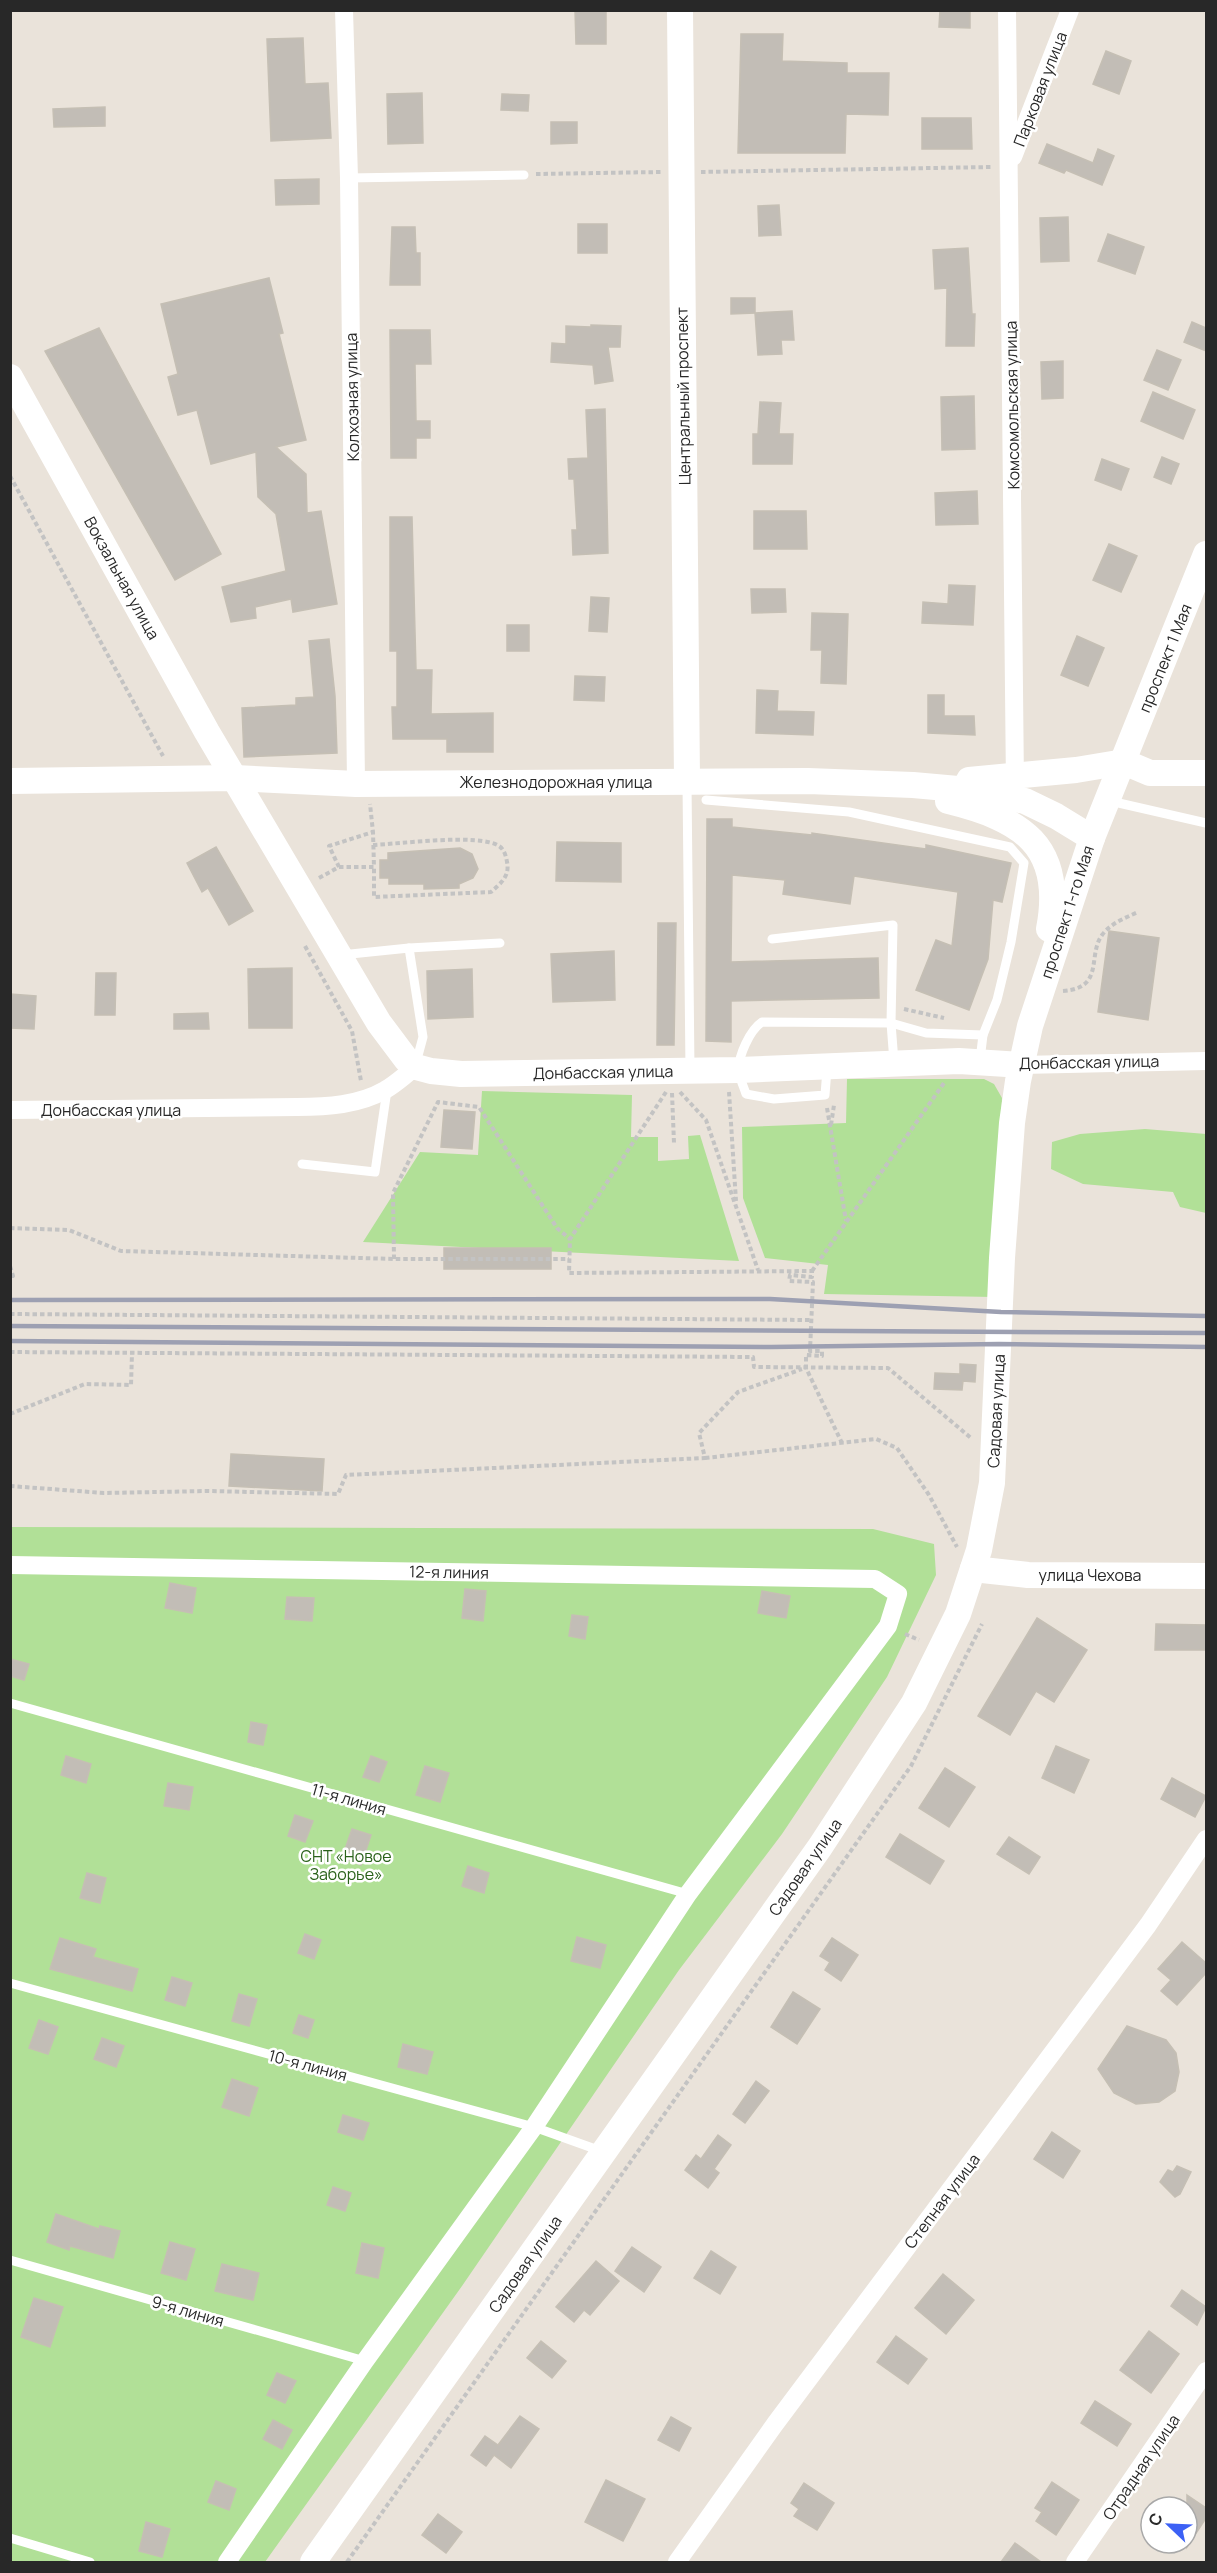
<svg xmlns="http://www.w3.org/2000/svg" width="1217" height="2573" viewBox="0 0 1217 2573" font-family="Manrope,sans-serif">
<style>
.green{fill:#b1e097}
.building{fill:#c2bdb6;stroke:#c5bfb4;stroke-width:1.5}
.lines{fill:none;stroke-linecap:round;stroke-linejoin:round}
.path{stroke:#c3c3c3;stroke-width:4;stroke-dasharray:4.5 3;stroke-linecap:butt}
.lane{stroke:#fff;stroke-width:9}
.street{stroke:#fff;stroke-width:18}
.secondary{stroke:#fff;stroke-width:26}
.rail{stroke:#9da0b2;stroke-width:4.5}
.labels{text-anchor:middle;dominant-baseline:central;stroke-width:5;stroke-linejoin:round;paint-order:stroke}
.street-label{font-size:16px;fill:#282828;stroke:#fff}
.park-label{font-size:16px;fill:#2a621b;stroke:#fff}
</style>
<rect width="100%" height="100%" fill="#eae3da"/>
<g class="green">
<path d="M847 1079H984L994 1084 1002 1098 994 1297 824 1294 828 1265 765 1258 743 1198 742 1127 846 1123Z"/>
<path d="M482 1091 632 1095 631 1137H658V1161L689 1159 688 1136 700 1135 739 1261 363 1242 420 1152 478 1155Z"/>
<path d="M1145 1129 1206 1134V1213L1180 1207 1173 1192 1083 1184 1051 1169 1052 1142 1080 1134Z"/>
<path d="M11 1527 873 1529 934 1544 936 1575 887 1677 782 1834 679 1970 462 2286 265 2562H11Z"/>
</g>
<g class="building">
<path d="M575 10H606V44H576Z"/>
<path d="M940 10H970V28L939 27Z"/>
<path d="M741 34H783L782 61 847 63V73H889L888 115 846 114 845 153H738Z"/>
<path d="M303 38 305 84 328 83 331 138 271 141 267 39Z"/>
<path d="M1106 51 1131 61 1119 94 1093 84Z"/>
<path d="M422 93 423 143 388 144 387 94Z"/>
<path d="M502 94 529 95 528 111 501 110Z"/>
<path d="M105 107V126L54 127 53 109Z"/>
<path d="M922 118H971L972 149H922Z"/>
<path d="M551 122H577V143L551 144Z"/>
<path d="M1047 144 1093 163 1098 149 1114 156 1102 185 1066 170 1064 173 1039 163Z"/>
<path d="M319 179V204L276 205 275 180Z"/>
<path d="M779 205 781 235 759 236 758 206Z"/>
<path d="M1068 217 1069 261 1041 262 1040 218Z"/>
<rect x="578" y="224" width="29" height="29"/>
<path d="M392 227H415L416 253H420V285H390Z"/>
<path d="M1108 234 1144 247 1135 274 1098 261Z"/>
<path d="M968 248 972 314H975L974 346H946L947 288 935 289 933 250Z"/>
<path d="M269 278 283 333 279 334 306 440 276 447 306 474 307 513 321 511 337 604 293 612 291 599 255 607 256 618 231 622 222 587 286 571 276 514 258 497 256 452 211 464 197 410 178 415 168 377 178 374 161 304Z"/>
<path d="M731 298H755V313L731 314Z"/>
<path d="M792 311 794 340H781L782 354 758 355 755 313Z"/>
<path d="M1192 322 1206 328V351L1184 342Z"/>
<path d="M591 325 621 326 620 347H608L613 381 595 384 593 365 551 362 552 343 566 344V326L591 327Z"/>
<path d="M99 328 221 554 175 580 45 351Z"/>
<path d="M390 330H430L431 364H415L416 421H430V438H416V458H391Z"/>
<path d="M1157 350 1181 360 1168 390 1144 380Z"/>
<path d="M1063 361V398L1042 399 1041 362Z"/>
<path d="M1153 392 1195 410 1183 439 1141 421Z"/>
<path d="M974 396 975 449 942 450 941 397Z"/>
<path d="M760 402 781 403 779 434H793L792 464H753V434H758Z"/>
<path d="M605 409 608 553 573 555 572 530H577L574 479H569L568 459 588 458 586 410Z"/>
<path d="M1162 457 1179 464 1171 484 1154 477Z"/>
<path d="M1102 459 1129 469 1121 490 1095 480Z"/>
<path d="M977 491 978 524 936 525 935 493Z"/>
<path d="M754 511H806L807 549H754Z"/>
<path d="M390 517H412L416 670H432L431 714 493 713V752H447V739H393L392 707H397V651H390Z"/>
<path d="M1109 544 1137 556 1121 592 1093 580Z"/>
<path d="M949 585 975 586 973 625 922 623 923 602 948 604Z"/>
<path d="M751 589H785L786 612 752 613Z"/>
<path d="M591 597 609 598 607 632 589 631Z"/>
<path d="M812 613 848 614 846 684 821 683 822 650H811Z"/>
<rect x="507" y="625" width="22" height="26"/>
<path d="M1077 636 1104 648 1088 686 1061 675Z"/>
<path d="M329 639 335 696 337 753 244 757 242 708 296 705V698L314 697 309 641Z"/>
<path d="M575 676 605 677 604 701 574 700Z"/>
<path d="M757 690 778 691 777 711 814 712 813 735 756 733Z"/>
<path d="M928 695H944V716H974L975 735 928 733Z"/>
<path d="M707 819H732V827L812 835V833L926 849V845L1011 863 1002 902 993 900 988 959 969 1010 916 990 936 940 952 946 958 892 854 876 850 904 783 894 785 880 732 875 731 962 878 958 879 998 731 1001V1042L706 1041Z"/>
<path d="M557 842 621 843V882L556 881Z"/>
<path d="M216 847 253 911 229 925 208 888 202 892 187 863Z"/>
<path d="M460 848 472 854 478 869 473 878 459 884V888L424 889V884H389V878H380V860H388V853Z"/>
<path d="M658 923H676L674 1045H657Z"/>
<path d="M1109 931 1159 938 1148 1020 1098 1012Z"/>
<path d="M614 951 615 1000 553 1002 551 954Z"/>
<path d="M292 968V1028H249L248 969Z"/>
<path d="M472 969 473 1017 428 1019 427 971Z"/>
<path d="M96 973H116L115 1015H95Z"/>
<path d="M10 994 36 996 34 1029 10 1028Z"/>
<path d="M208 1013 209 1029H174V1014Z"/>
<path d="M444 1110 475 1112 472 1149 441 1147Z"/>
<rect x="444" y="1248" width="107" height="21"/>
<path d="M960 1364 976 1365 975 1382 963 1381 962 1390 934 1389 935 1373 960 1374Z"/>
<path d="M231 1454 324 1459 322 1491 229 1486Z"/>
<path d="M170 1583 196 1588 192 1613 165 1608Z"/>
<path d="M465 1589 486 1591 483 1621 462 1618Z"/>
<path d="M762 1591 790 1596 786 1618 758 1613Z"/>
<path d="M287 1597 314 1598 312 1621 285 1619Z"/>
<path d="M572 1615 588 1617 585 1639 569 1636Z"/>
<path d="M1037 1618 1087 1650 1054 1702 1036 1691 1010 1735 978 1716Z"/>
<path d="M1156 1624 1206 1625V1650H1155Z"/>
<path d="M10 1659 29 1664 24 1680 10 1676Z"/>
<path d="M251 1722 267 1725 263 1745 248 1742Z"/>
<path d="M1056 1746 1089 1760 1074 1793 1042 1778Z"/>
<path d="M66 1756 91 1764 86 1783 61 1775Z"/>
<path d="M371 1756 387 1762 379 1782 363 1777Z"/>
<path d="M425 1766 449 1773 440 1802 416 1795Z"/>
<path d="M945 1768 975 1787 949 1827 919 1808Z"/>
<path d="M1172 1778 1206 1796 1195 1817 1161 1799Z"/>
<path d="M168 1783 193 1787 189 1810 164 1806Z"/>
<path d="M295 1815 313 1821 305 1842 288 1836Z"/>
<path d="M352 1829 371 1835 361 1865 342 1858Z"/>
<path d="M900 1834 944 1861 930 1884 886 1857Z"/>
<path d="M1009 1837 1040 1857 1029 1874 997 1854Z"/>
<path d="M468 1866 489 1873 484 1893 462 1886Z"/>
<path d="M87 1873 106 1878 100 1903 80 1898Z"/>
<path d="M305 1934 321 1940 314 1959 298 1953Z"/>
<path d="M577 1937 606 1945 600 1968 571 1961Z"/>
<path d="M60 1938 96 1949 93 1957 138 1969 132 1991 50 1969Z"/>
<path d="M832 1938 858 1955 841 1981 825 1970 830 1962 820 1956Z"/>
<path d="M1182 1942 1206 1963V1973L1177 2005 1161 1991 1171 1980 1158 1969Z"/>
<path d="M172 1977 192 1983 185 2006 165 2000Z"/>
<path d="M793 1992 820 2009 797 2044 771 2027Z"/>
<path d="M239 1994 257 1999 249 2026 232 2021Z"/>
<path d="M299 2015 314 2020 308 2038 293 2033Z"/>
<path d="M39 2020 58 2027 48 2054 29 2048Z"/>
<path d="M1127 2026 1166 2040 1176 2053 1179 2072 1175 2091 1159 2102 1136 2104 1114 2093 1098 2069Z"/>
<path d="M102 2038 124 2046 116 2067 94 2059Z"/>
<path d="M403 2044 433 2052 427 2074 398 2067Z"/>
<path d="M232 2079 258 2088 249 2116 222 2107Z"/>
<path d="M756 2081 769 2091 745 2123 733 2114Z"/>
<path d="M343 2115 369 2123 363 2140 338 2132Z"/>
<path d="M1052 2132 1080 2151 1063 2178 1034 2159Z"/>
<path d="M718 2135 731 2145 714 2169 719 2173 708 2188 685 2170 696 2155 701 2159Z"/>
<path d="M1177 2166 1191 2172 1180 2194 1175 2197 1160 2182 1168 2170 1173 2172Z"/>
<path d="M333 2187 351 2193 345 2211 327 2205Z"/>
<path d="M56 2214 99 2229 100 2226 120 2231 113 2258 70 2246 69 2250 47 2242Z"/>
<path d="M170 2242 195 2249 186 2280 161 2273Z"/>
<path d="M362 2243 384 2248 378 2278 356 2273Z"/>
<path d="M632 2247 661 2267 644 2292 615 2271Z"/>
<path d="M711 2251 736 2267 720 2294 694 2278Z"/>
<path d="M596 2261 619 2281 590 2315 584 2310 574 2322 556 2307Z"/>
<path d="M222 2264 259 2273 253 2300 215 2291Z"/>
<path d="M943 2274 974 2300 946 2334 915 2308Z"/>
<path d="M1182 2290 1206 2307 1197 2325 1171 2306Z"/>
<path d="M34 2298 63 2307 50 2347 21 2337Z"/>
<path d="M1149 2331 1179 2354 1151 2393 1120 2370Z"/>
<path d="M896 2336 927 2359 908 2384 877 2362Z"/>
<path d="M541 2341 566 2361 552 2378 527 2358Z"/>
<path d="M277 2373 296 2381 285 2403 267 2395Z"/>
<path d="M1095 2401 1131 2424 1117 2446 1081 2423Z"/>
<path d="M520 2416 539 2429 511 2468 494 2455 486 2466 471 2455 485 2436 498 2445Z"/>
<path d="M671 2417 691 2428 679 2451 658 2440Z"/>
<path d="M273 2420 292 2430 282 2449 263 2439Z"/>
<path d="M606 2480 645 2499 623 2541 585 2522Z"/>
<path d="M216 2481 236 2489 229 2510 208 2502Z"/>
<path d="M1052 2482 1079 2500 1056 2535 1036 2521 1042 2512 1035 2508Z"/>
<path d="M804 2483 834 2503 817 2530 794 2516 799 2509 791 2503Z"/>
<path d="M1187 2495 1206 2508V2518L1187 2547Z"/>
<path d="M438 2514 462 2532 446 2553 422 2535Z"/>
<path d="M146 2522 170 2529 162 2557 139 2551Z"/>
<path d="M1015 2543 1041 2562H1001Z"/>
</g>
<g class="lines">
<g class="path">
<path d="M701 172 991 167"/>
<path d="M536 174 661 172"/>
<path d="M10 476 163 756"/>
<path d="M373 845C399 844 479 833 499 846 504 849 506 856 507 862 510 876 501 883 491 892L374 897V867"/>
<path d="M339 867H374L373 832"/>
<path d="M319 878 339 867 329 846 373 832 370 804"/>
<path d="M305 946 352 1031 361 1081"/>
<path d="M1063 991C1105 988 1087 956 1102 935 1111 923 1125 918 1138 912"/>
<path d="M904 1009 944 1018"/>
<path d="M666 1092 570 1239 569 1273 812 1271V1277L790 1275 789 1281 813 1282 810 1351H822V1356L806 1355V1368L842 1443"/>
<path d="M680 1092 706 1120 758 1270"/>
<path d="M729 1092 736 1201"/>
<path d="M672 1093 674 1143"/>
<path d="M827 1108 846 1221"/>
<path d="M831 1125 834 1105"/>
<path d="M10 1228 69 1230 121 1251 394 1259H569"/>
<path d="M394 1259 393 1193 438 1102 479 1107 557 1228 570 1239"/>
<path d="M10 1266 13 1276H10"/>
<path d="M812 1271 944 1083"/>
<path d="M10 1314 811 1320"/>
<path d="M10 1352 753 1357 754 1367 888 1368 971 1438"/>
<path d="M10 1414 85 1384 131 1385 132 1353"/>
<path d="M705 1458 876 1439 897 1448 929 1495 957 1547"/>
<path d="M10 1486 104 1493 208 1491 338 1494 346 1475 705 1458 699 1433 738 1392 802 1369"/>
<path d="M905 1634 919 1640"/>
<path d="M347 2562 911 1766 982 1624"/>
</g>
<g class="lane">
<path d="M349 178 524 175"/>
<path d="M687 784 690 1070"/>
<path d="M706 800 849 812 1010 847 1024 863 1011 942 997 1000 983 1035 980 1060"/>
<path d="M1110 801 1206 823"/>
<path d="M772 939 893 925 891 1023 894 1062"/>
<path d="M409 948 423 1037 416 1063"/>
<path d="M341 955 409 948 500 943"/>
<path d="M827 1069 825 1095 774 1099 746 1094C744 1087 739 1078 739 1070 738 1056 750 1030 762 1022L891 1023 926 1033 983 1035"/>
<path d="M302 1164 375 1172 387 1090"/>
<path d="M10 1703 688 1894"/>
<path d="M10 1983 534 2127 601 2151"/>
<path d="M10 2260 365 2361"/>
<path d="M10 2538 90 2562"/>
</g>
<g class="street">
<path d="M344 10 349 178 356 784"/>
<path d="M1007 10 1015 786"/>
<path d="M1013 157 1070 10"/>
<path d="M1021 1065 1206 1061"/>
<path d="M10 1110 297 1107C327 1107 359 1105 385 1090 396 1084 406 1074 416 1067"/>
<path d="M10 1565 875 1579 898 1594 888 1626 688 1894 534 2127 365 2361 227 2562"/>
<path d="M677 2562 775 2424 1148 1925 1206 1839"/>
<path d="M1075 2562 1206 2371"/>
</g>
<g class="secondary">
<path d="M680 10 687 781"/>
<path d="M10 377 207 732 379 1023 406 1059 416 1067 431 1071 461 1074 739 1070 959 1061 1021 1065"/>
<path d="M1124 762 1150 773H1206"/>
<path d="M969 780 1076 770 1124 762"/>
<path d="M10 781 235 778 356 784 808 781 913 785 969 790 1025 801 1056 816 1092 838"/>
<path d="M948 801C1021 819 1065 845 1049 929"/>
<path d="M973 1569 1028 1575 1206 1576"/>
<path d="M313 2562 820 1847 914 1703 958 1614 979 1550 992 1483 1002 1258 1012 1123 1018 1081 1030 1026 1092 838 1206 554"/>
</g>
<g class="rail">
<path d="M10 1300 770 1299 1001 1312 1206 1316"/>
<path d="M10 1326 1206 1333"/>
<path d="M10 1341 771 1347 999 1344 1206 1347"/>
</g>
</g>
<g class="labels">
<g class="street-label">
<text transform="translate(1040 89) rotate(-69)">Парковая улица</text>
<text transform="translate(683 396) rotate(-91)">Центральный проспект</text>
<text transform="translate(352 397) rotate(-91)">Колхозная улица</text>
<text transform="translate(1012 405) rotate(-91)">Комсомольская улица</text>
<text transform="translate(122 578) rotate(61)">Вокзальная улица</text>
<text transform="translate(1165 658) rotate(-68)">проспект 1 Мая</text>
<text x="556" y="782">Железнодорожная улица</text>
<text transform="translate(1067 912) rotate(-72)">проспект 1-го Мая</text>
<text transform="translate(1089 1062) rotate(-1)">Донбасская улица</text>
<text transform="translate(603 1072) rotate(-1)">Донбасская улица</text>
<text x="111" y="1110">Донбасская улица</text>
<text transform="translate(996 1411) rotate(-87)">Садовая улица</text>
<text transform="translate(449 1572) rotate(1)">12-я линия</text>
<text x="1090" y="1575">улица Чехова</text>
<text transform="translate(349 1799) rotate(16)">11-я линия</text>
<text transform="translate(805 1867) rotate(-55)">Садовая улица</text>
<text transform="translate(308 2065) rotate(15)">10-я линия</text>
<text transform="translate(942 2201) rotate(-53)">Степная улица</text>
<text transform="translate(525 2264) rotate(-55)">Садовая улица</text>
<text transform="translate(188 2311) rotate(16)">9-я линия</text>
<text transform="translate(1141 2467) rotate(-56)">Отрадная улица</text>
</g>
<g class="park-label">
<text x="346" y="1856">СНТ «Новое<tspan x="346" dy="18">Заборье»</tspan></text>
</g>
</g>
<rect width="1217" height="2573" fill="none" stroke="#282828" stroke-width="24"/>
<g transform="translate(1169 2525) rotate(293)"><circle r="28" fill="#ffffff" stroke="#a9a9a9" stroke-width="1.5"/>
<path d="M0-4.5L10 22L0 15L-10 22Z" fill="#3c61f5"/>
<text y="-9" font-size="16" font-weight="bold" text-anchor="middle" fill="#282828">С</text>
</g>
</svg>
